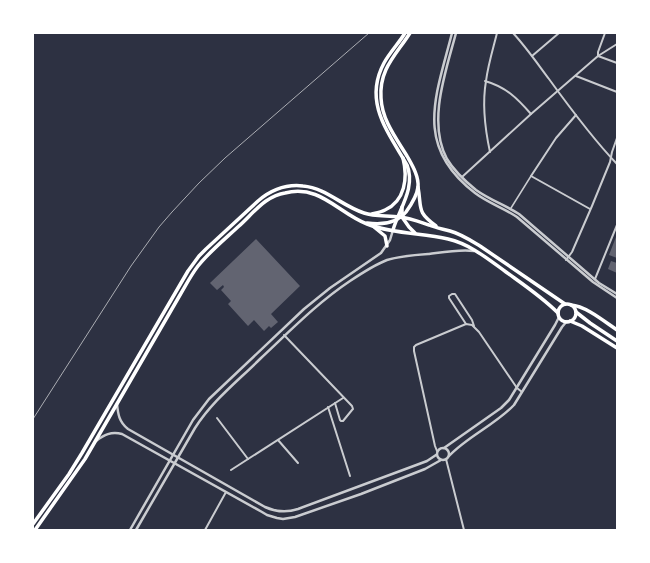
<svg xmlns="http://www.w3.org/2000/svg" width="650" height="563" viewBox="0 0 650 563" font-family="'PT Sans Narrow',sans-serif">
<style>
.building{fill:#626471}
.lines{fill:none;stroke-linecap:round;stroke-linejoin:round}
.pedestrian{stroke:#caccd0;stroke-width:1.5}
.minor{stroke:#caccd0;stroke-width:2}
.tertiary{stroke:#caccd0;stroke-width:2.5}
.primary{stroke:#fff;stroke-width:3.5}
.trunk{stroke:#fff;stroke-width:3.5}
.rail{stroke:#abadb3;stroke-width:1}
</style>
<rect width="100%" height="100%" fill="#2d3142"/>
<g class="building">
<path d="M616 237 617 238V258L609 255Z"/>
<path d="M256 239 300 286 271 314 278 322 271 328 269 326 264 331 254 320 248 326 228 304 231 301 221 290 224 287 223 285 217 290 210 283Z"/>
<path d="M611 261 617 263V273L608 269Z"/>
</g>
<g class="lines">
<path class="pedestrian" d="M511 208 531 176"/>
<g class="minor">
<path d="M513 33C526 47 537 63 549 79 570 108 592 138 617 164"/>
<path d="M605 33 598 52V56L617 63"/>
<path d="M532 56 559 33"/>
<path d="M576 76 617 92"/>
<path d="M485 81C506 87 517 98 531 114"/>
<path d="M576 115 556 138 531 176 590 209"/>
<path d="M490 152C485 129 482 104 486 81 488 65 493 49 497 33"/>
<path d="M462 177 531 114 598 56 617 44"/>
<path d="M566 260 572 252 592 206 610 162 612 152 617 138"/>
<path d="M595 279 617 225"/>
<path d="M466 324 449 298V296L452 294H455L472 320 474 326"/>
<path d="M284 335 352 406 353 409 352 410 343 421H341L340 420 335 403"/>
<path d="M328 407 350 476"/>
<path d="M217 418 248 459"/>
<path d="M278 440 298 463"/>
<path d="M437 451 435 446 414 351V347L416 345 466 324 472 325 479 332 517 388 522 392"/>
<path d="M446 459 464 530"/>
<path d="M231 470 343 398"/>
<path d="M205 530 226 492"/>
</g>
<g class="tertiary">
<path d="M452 33C436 96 413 146 475 193 488 203 504 208 517 217L593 282 617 298"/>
<path d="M456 33C446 71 427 122 447 159 454 171 465 181 476 190 490 200 505 205 519 214L599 283 617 294"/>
<path d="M117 404C118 414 119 422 128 429L265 507C276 512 286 513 298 509L419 464 427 461 436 455"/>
<path d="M96 441C104 435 111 431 122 434L262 512 267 515 277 518 283 519 295 517 361 494 425 469 441 460"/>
<circle cx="443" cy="454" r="6"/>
<path d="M444 448 501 408 509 400 555 325 559 317"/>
<path d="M449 456C468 436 495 425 514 405L562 327 567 321"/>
<path d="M130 530 193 420 209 399 304 309 330 288 381 253 390 240 393 230"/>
<path d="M136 530 195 428C213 400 238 381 261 358 290 331 317 303 350 281 362 273 374 265 387 260 400 256 415 255 429 254 444 252 460 249 474 251"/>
</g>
<g class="primary">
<path d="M367 223C381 225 396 224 406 212 411 205 417 196 418 187 419 176 412 165 407 156 396 138 382 120 381 98 379 69 396 55 410 33"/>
<path d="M393 230C399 209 416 188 407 165 388 132 363 102 384 63 390 52 399 43 405 33"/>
</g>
<g class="trunk">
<path d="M418 187C422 209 416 211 436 226"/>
<path d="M402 207V217L409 227 415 233"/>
<path d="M372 214C376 213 381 212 385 210 405 201 408 178 403 158"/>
<path d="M374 227 385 236 387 246"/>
<circle cx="567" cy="313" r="9"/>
<path d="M571 305C586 306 605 322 617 330"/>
<path d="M576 312 590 323 617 341"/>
<path d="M570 321 582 326 617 348"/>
<path d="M33 524 69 474 82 453 188 271 199 256 206 249 258 201C271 190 286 184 303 186 326 188 342 206 364 213 375 217 388 215 400 217 410 218 420 222 429 225 436 228 443 229 450 231 461 234 470 240 480 246L565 304"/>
<path d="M35 530 85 459 180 295C186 285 191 275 198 266 210 251 225 239 239 226 248 218 256 208 266 201 272 197 278 194 285 193 320 184 338 213 367 224 393 234 422 233 448 239 470 244 488 259 506 272 524 285 542 297 558 313"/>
</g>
<path class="rail" d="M33 419 131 266 159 227 172 212 199 183 225 158 369 33"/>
</g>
<rect width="650" height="563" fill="none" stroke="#ffffff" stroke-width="68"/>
</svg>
